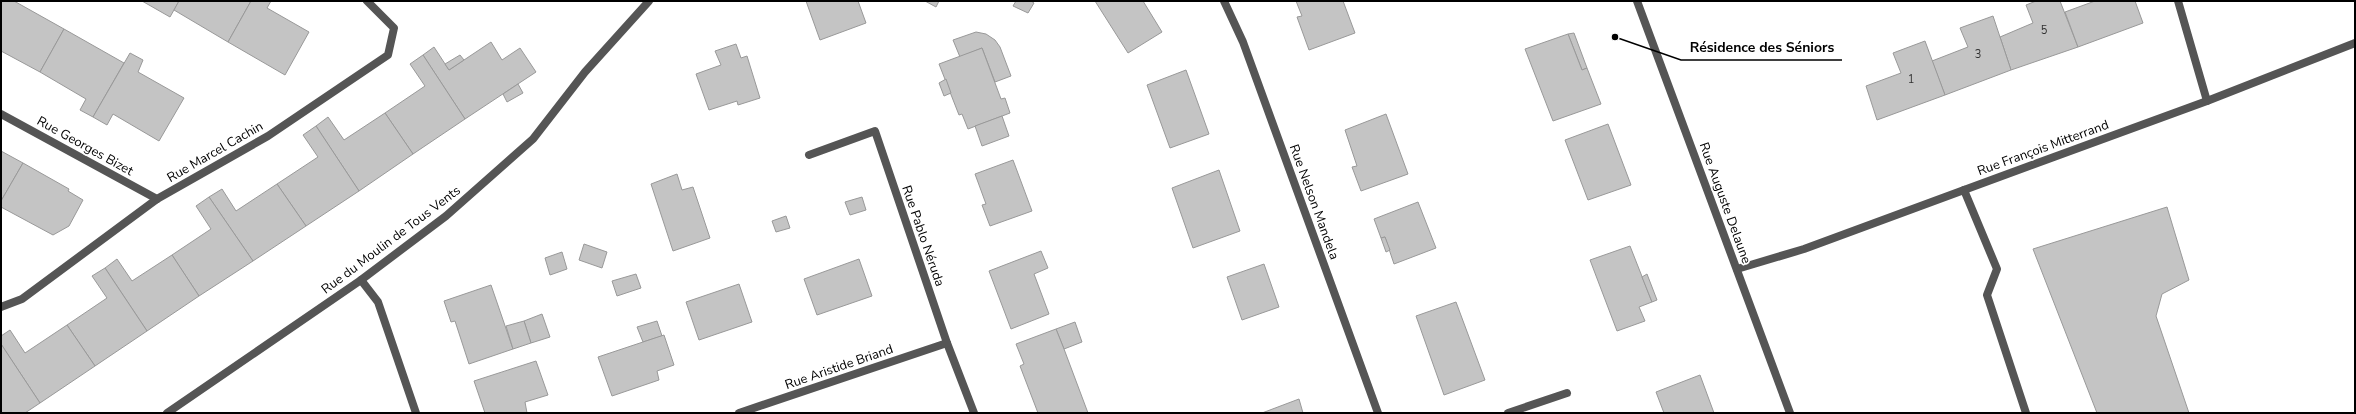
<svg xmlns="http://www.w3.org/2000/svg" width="2356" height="414" viewBox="0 0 2356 414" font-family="'Nunito Sans',sans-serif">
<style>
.building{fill:#c4c4c4;stroke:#999}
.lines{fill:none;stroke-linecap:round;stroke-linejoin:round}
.service{stroke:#555;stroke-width:8}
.minor{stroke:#555;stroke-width:8}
.tertiary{stroke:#555;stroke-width:8}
.labels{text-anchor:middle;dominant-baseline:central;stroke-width:3.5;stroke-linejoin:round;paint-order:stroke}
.number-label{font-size:11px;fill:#313131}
.street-label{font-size:13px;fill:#000;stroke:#fff}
.leader{fill:none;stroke:#000;stroke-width:1.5}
.callout-dot{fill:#000;stroke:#fff;stroke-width:1.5}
.callout-label{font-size:14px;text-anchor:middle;font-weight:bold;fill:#000;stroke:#fff;stroke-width:3.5;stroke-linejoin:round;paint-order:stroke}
</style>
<rect width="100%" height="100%" fill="#fff"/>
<g class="building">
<path d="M1 1H14L64 29 40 72 1 51Z"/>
<path d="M142 1H179L170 17Z"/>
<path d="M179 1H251L228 42 174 10Z"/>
<path d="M251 1H271L267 8 309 32 285 75 228 42Z"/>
<path d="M806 1H858L866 23 820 40Z"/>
<path d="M925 1H939L936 7Z"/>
<path d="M1016 1H1031L1034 3 1028 13 1013 6Z"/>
<path d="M1095 1H1143L1162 32 1128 53Z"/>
<path d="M1296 1H1343L1355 33 1309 50 1297 17 1302 16Z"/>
<path d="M2036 1H2060L2078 47 2011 70 2000 37 2033 23 2026 5Z"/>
<path d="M2095 1H2135L2143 23 2078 47 2065 12Z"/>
<path d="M1993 16 2011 70 1945 95 1932 61 1968 47 1960 28Z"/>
<path d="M64 29 124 63 93 117 80 110 86 99 40 72Z"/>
<path d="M976 32 986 34 995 40 1000 47 1011 76 995 82 982 48 960 57 953 40Z"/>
<path d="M1574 33 1587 68 1582 70 1568 34Z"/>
<path d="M1568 34 1582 70 1587 68 1601 104 1553 121 1525 49Z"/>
<path d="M1925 41 1945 95 1877 120 1866 86 1901 73 1893 53Z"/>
<path d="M491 42 502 60 520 48 536 72 465 119 423 55 434 47 449 70Z"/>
<path d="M736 44 741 58 747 56 760 98 738 105 737 101 709 110 696 74 721 65 715 51Z"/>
<path d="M982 48 1001 99 1005 98 1010 113 968 129 962 114 959 115 939 64Z"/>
<path d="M130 53 143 60 138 72 184 98 159 141 113 114 107 125 93 117Z"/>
<path d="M423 55 465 119 413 154 385 113 425 86 410 64Z"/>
<path d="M460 55 464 60 449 70 445 64Z"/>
<path d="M1186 70 1209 134 1170 148 1147 85Z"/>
<path d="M946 79 951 93 944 96 939 83Z"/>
<path d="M518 84 523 93 507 102 503 94Z"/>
<path d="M385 113 413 154 359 191 316 126 328 117 344 140Z"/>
<path d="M1386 114 1408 174 1361 191 1352 167 1357 166 1345 130Z"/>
<path d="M1002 116 1009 136 982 146 975 126Z"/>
<path d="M1608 124 1631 185 1588 200 1565 140Z"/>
<path d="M316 126 359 191 306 226 277 184 318 157 303 135Z"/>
<path d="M1 151 23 163 1 201Z"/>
<path d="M1013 160 1032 211 990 226 982 205 986 204 975 174Z"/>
<path d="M23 163 69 189 68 191 83 200 69 226 53 235 1 207V201Z"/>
<path d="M1219 170 1240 231 1193 248 1172 188Z"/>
<path d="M677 174 682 190 693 187 710 238 673 251 651 184Z"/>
<path d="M277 184 306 226 253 261 209 197 222 189 236 211Z"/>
<path d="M209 197 253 261 199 296 172 255 211 229 196 206Z"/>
<path d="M862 197 866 210 850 215 845 202Z"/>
<path d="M1418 202 1436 248 1394 264 1385 237 1381 238 1374 219Z"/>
<path d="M2167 207 2189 280 2162 294 2156 316 2189 413H2097L2033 249Z"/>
<path d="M786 216 790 228 776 232 772 221Z"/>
<path d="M1385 237 1390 250 1386 252 1381 238Z"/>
<path d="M584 244 607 252 602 268 579 260Z"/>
<path d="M1630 246 1652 302 1639 307 1645 321 1617 331 1590 260Z"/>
<path d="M1041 251 1048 268 1034 274 1049 314 1011 329 989 271Z"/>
<path d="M562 252 567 269 550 275 545 258Z"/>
<path d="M172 255 199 296 147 331 105 268 117 259 132 281Z"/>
<path d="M859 259 872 296 817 315 804 279Z"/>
<path d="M1264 264 1279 307 1242 320 1227 277Z"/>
<path d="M105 268 147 331 95 366 67 325 107 298 92 276Z"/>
<path d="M636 274 641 288 617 296 612 281Z"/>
<path d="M1647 274 1657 300 1652 302 1642 277Z"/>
<path d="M739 284 752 322 699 340 686 302Z"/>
<path d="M491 285 513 349 469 364 455 321 451 322 444 301Z"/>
<path d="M1456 302 1485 380 1444 395 1416 316Z"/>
<path d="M542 314 550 337 531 343 524 321Z"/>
<path d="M524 321 531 343 513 349 506 326Z"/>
<path d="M657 321 662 336 643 342 637 327Z"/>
<path d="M1075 322 1082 342 1064 349 1056 329Z"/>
<path d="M67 325 95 366 40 403 1 344V336L10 330 25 353Z"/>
<path d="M1056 329 1064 349 1088 413H1038L1020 366 1024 364 1016 344Z"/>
<path d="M664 335 674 365 657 371 659 380 612 396 598 357Z"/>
<path d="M1 344 40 403 25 413H1Z"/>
<path d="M536 361 548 395 525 402 527 413H485L474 381Z"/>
<path d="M1700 375 1714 413H1664L1656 392Z"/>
<path d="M1299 399 1303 413H1262Z"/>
</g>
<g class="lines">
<path class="service" d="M1964 190 1997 269 1987 295 2026 413"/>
<g class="minor">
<path d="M1224 1 1243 42 1378 413"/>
<path d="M2178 1 2207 101"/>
<path d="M1 114 157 199"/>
<path d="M809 155 875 131 947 343 974 413"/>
<path d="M1737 269 1804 249 1964 190 2207 101 2355 43"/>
<path d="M361 280 378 302 416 413"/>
<path d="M1 307 22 299 157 199 268 136 388 55 394 28 367 1"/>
<path d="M167 413 361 280 446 216 533 139 585 72 649 1"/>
<path d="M739 413 947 343"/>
<path d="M1508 413 1567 393"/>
</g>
<path class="tertiary" d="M1637 1 1790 413"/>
</g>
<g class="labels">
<g class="number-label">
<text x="2044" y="30">5</text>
<text x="1978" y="54">3</text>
<text x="1911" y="79">1</text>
</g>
<g class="street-label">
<text transform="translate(85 146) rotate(29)">Rue Georges Bizet</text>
<text transform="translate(2043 148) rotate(-20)">Rue François Mitterrand</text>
<text transform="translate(215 152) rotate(-30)">Rue Marcel Cachin</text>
<text transform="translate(1314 202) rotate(70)">Rue Nelson Mandela</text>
<text transform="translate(1725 203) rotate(70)">Rue Auguste Delaune</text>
<text transform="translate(923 236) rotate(71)">Rue Pablo Néruda</text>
<text transform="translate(391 240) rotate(-37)">Rue du Moulin de Tous Vents</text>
<text transform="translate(839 367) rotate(-19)">Rue Aristide Briand</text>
</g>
</g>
<path class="leader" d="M1615 37L1681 60H1842"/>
<circle class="callout-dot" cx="1615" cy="37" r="4"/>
<g class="callout-label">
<text x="1762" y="52">Résidence des Séniors</text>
</g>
<rect width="2356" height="414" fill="none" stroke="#000000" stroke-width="4"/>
</svg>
